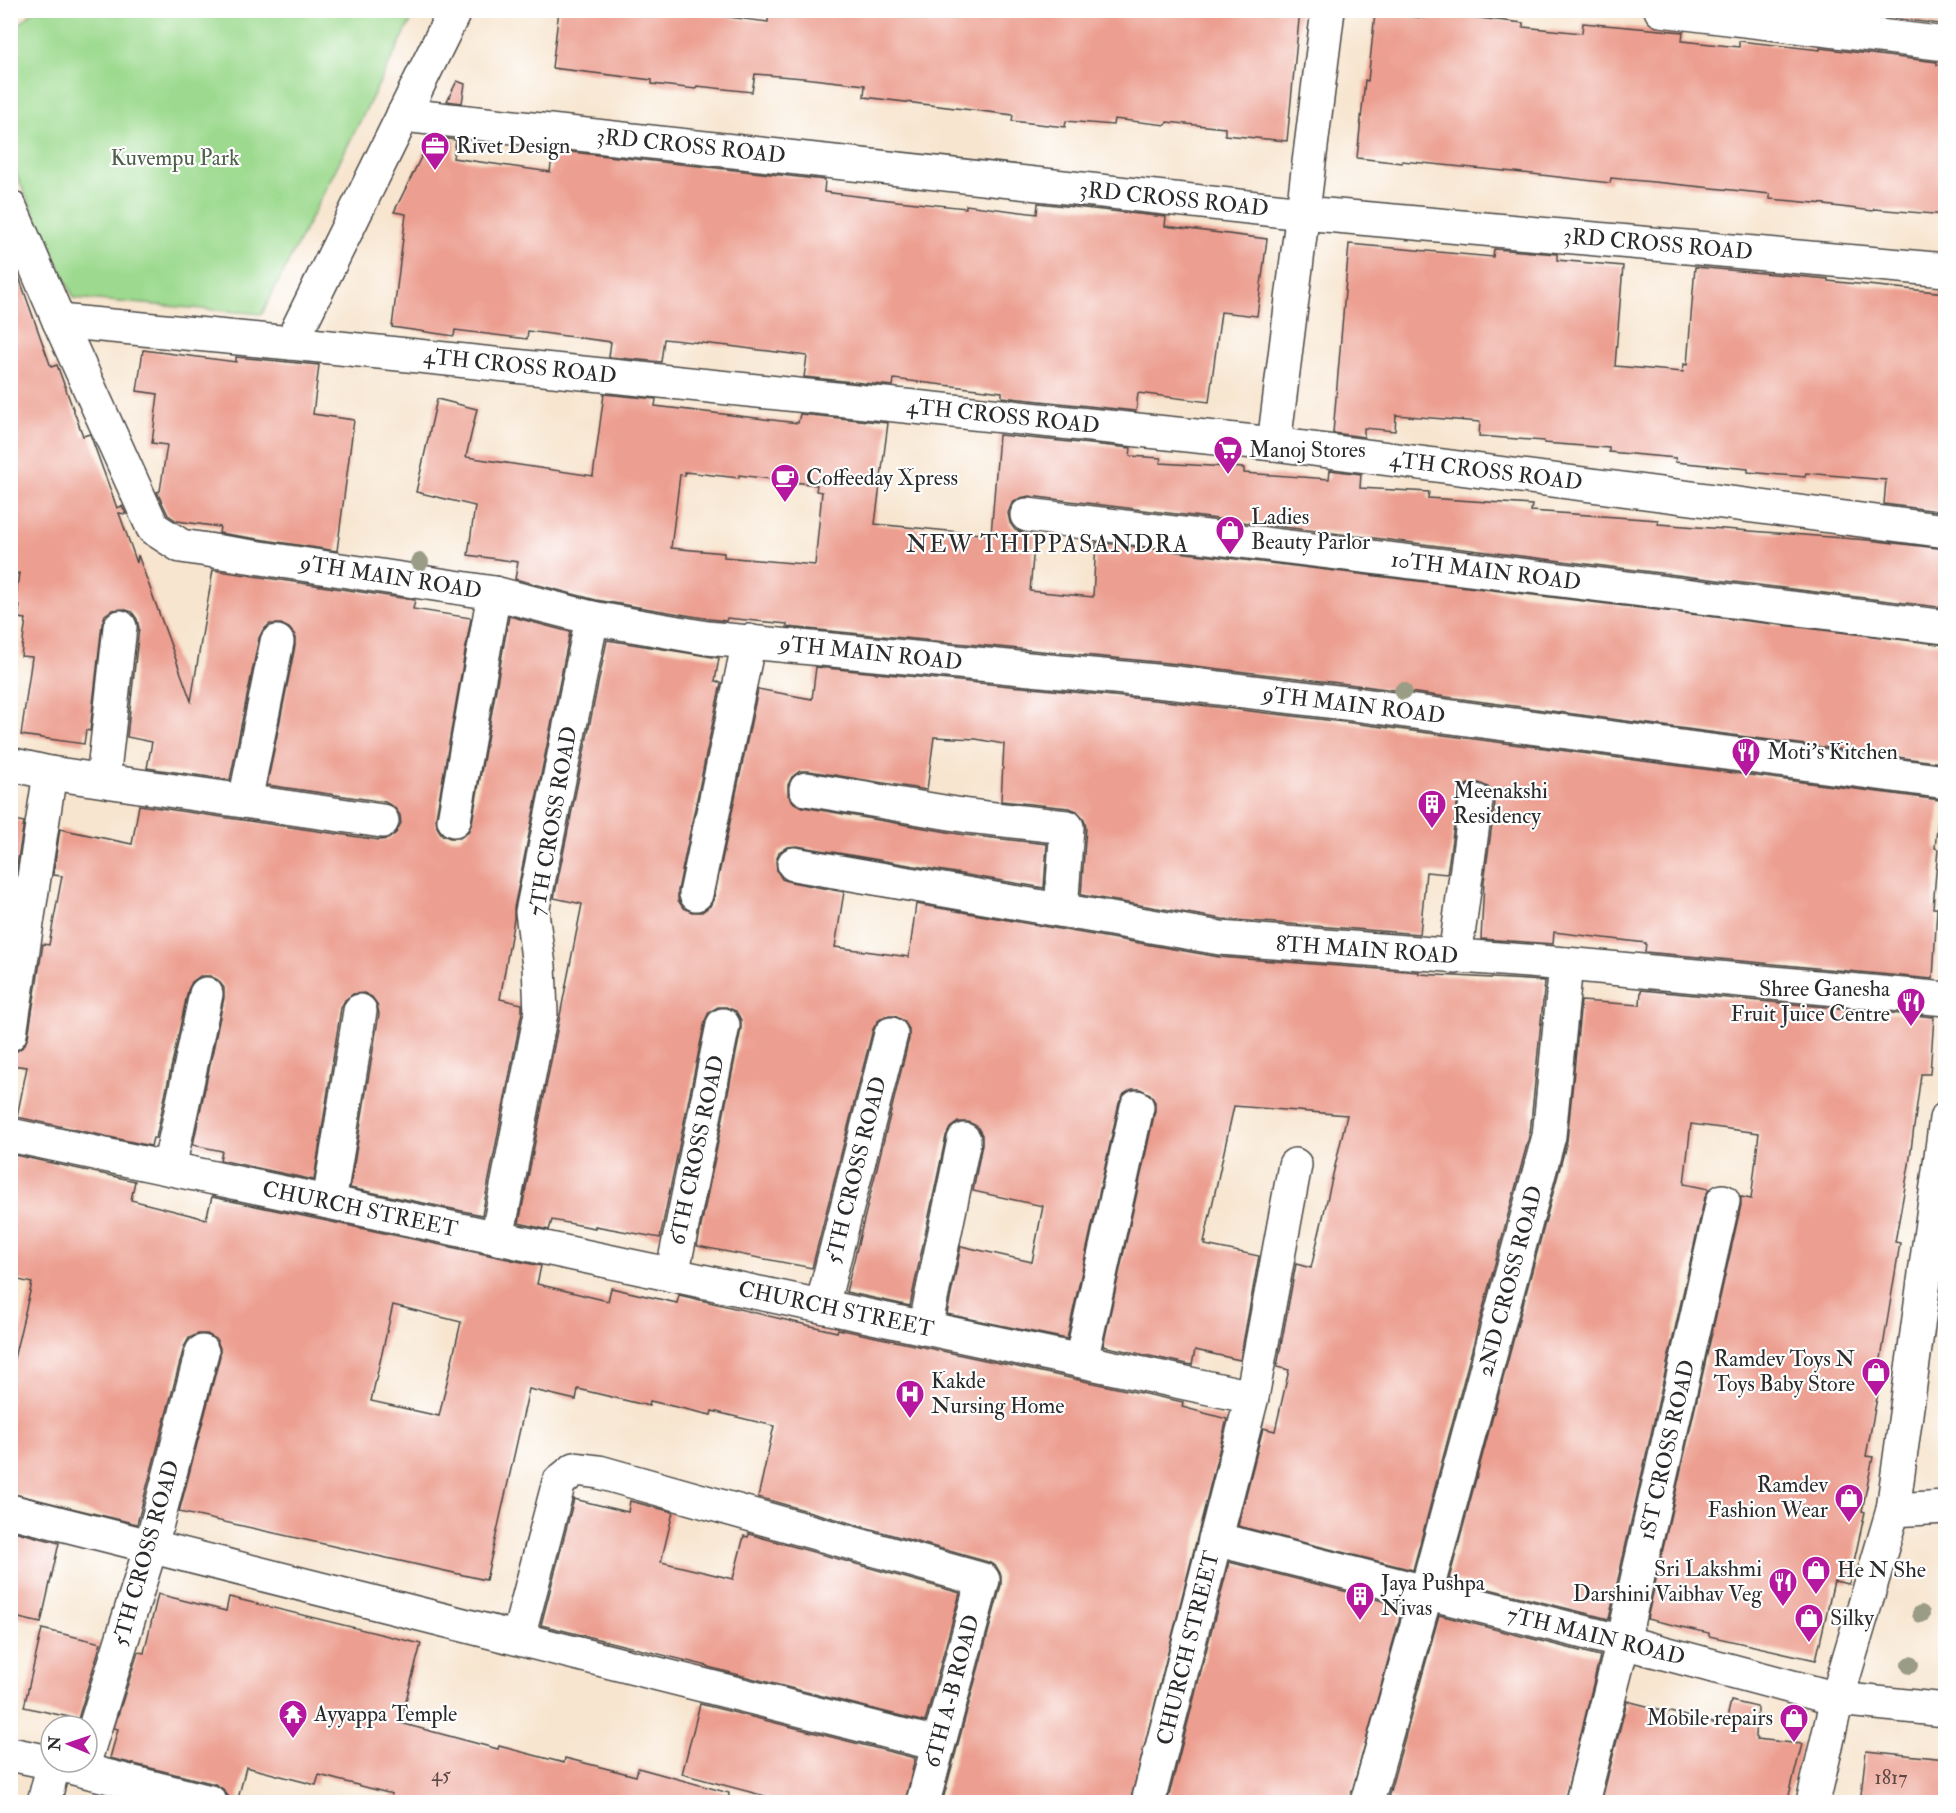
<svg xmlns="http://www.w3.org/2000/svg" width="1956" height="1813" viewBox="0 0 1956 1813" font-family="'IM FELL Double Pica',serif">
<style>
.green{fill:#9dda8f;stroke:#64825d;stroke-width:1.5}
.building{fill:#ec9f90;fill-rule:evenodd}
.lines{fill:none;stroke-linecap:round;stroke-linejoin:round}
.minor-casing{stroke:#4a4744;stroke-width:36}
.minor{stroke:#fff;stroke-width:33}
.tree{fill:#9a9c85}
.labels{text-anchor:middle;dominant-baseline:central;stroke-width:4.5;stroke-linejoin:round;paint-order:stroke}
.number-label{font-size:20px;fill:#5b4844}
.poi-label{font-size:22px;fill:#2b2b2b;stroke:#fff;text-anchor:start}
.street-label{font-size:22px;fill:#2b2b2b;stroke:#fff}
.park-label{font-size:22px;fill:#4d6049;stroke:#fff}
.neighbourhood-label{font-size:24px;letter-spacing:1.5px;fill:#2b2b2b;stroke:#fff}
</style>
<rect width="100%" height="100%" fill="#fff"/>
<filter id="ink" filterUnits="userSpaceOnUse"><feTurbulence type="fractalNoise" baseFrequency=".0167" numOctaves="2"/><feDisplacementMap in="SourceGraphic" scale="12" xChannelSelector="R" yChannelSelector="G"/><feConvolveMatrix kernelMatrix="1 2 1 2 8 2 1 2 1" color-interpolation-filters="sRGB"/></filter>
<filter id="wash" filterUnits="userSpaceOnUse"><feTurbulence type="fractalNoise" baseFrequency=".008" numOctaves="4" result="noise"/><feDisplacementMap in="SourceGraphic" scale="24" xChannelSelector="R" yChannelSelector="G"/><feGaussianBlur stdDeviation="1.35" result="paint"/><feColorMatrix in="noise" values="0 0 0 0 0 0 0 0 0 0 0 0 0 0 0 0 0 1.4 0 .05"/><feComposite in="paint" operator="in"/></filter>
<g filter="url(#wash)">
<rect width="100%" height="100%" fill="#f7e5cf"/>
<path class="green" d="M34 11V10L416 11 262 314 74 298 11 164V32Z"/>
<g id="blocks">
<g class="building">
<path d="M559 10H672L768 22 769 10H1300L1287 141 1225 135V128L1167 122 1166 125 1114 119 1113 125 1066 121 1065 127 1012 121 1013 115 864 97 865 85 803 78 755 74 752 92 697 86 696 89 652 84V80L552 68Z"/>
<path d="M1823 10H1942L1941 24Z"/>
<path d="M1426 12 1523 23V27L1582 33 1583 23 1683 32 1682 41 1739 47V41L1820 50V48L1937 62V65H1946V215L1874 209 1873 211 1825 205V204L1770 199V194L1664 183 1611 178 1610 183 1514 172 1402 161V163L1357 158 1365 80 1368 81 1375 13 1425 18Z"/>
<path d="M457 81 465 84 462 103 447 101Z"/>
<path d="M431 137 456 140 453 158 550 172 553 150 825 180 824 192 897 201 966 208V205L1037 214 1038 203 1166 217 1165 226 1267 239 1257 316 1221 312 1209 402 1138 393 1136 411 1002 397V392L894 379 893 386 804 377 807 356 729 346 664 339 661 362 609 357 611 342 528 331 527 339 455 330 454 336 392 327 406 214 394 212Z"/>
<path d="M1349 244 1493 257 1494 249 1557 254V260L1623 266 1615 366 1683 372 1684 364 1687 365 1695 267 1828 279V281L1946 293V512L1884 504 1886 480 1806 473 1805 477 1748 472V469L1675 462 1676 458 1609 452V448L1544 443V441L1479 436 1480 422 1396 415 1395 431 1364 428V437L1333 433Z"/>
<path d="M10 265H14L15 266 51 367 57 365 83 436 90 434 117 508 122 506 126 514 119 513 137 563 138 555 191 701 213 570 415 600 413 609 471 618 436 817 437 827 442 835 450 838H460L468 832 472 823 509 616 570 632 514 908V919L500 999 522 1004V1012L482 1215 350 1188 379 1014 377 1004 372 997 364 993 353 994 345 1000 341 1008 314 1180 220 1160 222 1151 193 1145 224 998V988L218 980 210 976H200L192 982 188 990 156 1138H153L151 1146 17 1117 27 1067 10 1065V1052L17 1051 24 1046 28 1037 43 944 49 945 62 876 53 875 60 829 132 844 139 805 379 840 388 839 396 833 401 823 400 815 394 807 385 802 267 785 295 646V635L289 628 281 624H270L263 630 259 638 230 780 147 768 152 742 127 737 139 628 137 619 132 612 123 609 112 610 105 615 102 624 90 731 86 730 84 744 21 735 32 657 21 656 26 619 18 618 20 605 15 604 19 573 10 576Z"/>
<path d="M143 350 236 362V357L319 365 313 414 354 420 337 551 219 533 220 527 177 521 168 515 157 492 160 491 167 445 152 443 158 394 137 391Z"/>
<path d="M604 394 656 399 655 406 798 423 800 414 888 423 875 524 991 535 999 435 1131 448 1130 456 1161 458 1160 463 1244 468V473L1329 479 1330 470 1361 474 1360 488 1429 492 1428 498 1532 505 1531 511 1658 520V524L1868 540 1946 549V608L1029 496 1020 498 1012 503 1008 513 1010 523 1015 530 1025 534 1035 535 1030 591 1093 597 1096 542 1946 645V705L1942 763 1356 685 1178 664 787 627V624L727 618 726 621 710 619 596 600 515 579 518 562 468 555 475 506 416 492 437 399 477 409 466 457 593 476ZM685 472 739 478V475L817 485 816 491 822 492 815 565 724 557V553L671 548 680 475 685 476Z"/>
<path d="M607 640 719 658 715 681 721 683 678 890V900L683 908 692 912H702L710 906 714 898 758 689 812 699 816 667 1174 702 1352 723 1940 800 1935 848 1938 849 1933 908H1937L1933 979 1645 952 1646 943 1554 932 1553 944 1481 939 1484 882 1495 803 1493 793 1488 787 1479 783 1468 784 1462 789 1458 798 1447 874 1426 872 1420 934 1222 919 1081 895 1086 828 1084 819 1077 811 1069 808 1001 801 1004 744 976 739 934 737 927 790 809 771H800L792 777 788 785V795L794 803 803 807 965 835 1047 844 1044 888 797 846 787 847 779 852 776 861 777 871 782 879 791 882 844 892 835 947 909 957 916 904 1219 957 1419 972V974L1545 981 1530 1133 1413 1570 1238 1526 1263 1428 1275 1431 1289 1370 1277 1367 1296 1264 1311 1268 1347 1115 1234 1106 1204 1242H1206L1205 1245 1259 1256 1240 1360 1195 1350 1192 1365 1103 1346 1155 1111V1102L1150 1094 1140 1089H1132L1124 1094 1119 1103 1067 1339 947 1314 961 1246 1032 1262 1043 1206 973 1191 982 1144V1135L977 1126 968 1122H958L950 1128 946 1136 910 1306 846 1292 909 1039V1029L904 1021 895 1016H885L878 1021 873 1029 812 1268 697 1246 741 1029V1020L736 1011 726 1007H718L709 1012 705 1021 660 1238 595 1226V1228L552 1220 549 1230 519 1223 582 904 554 898Z"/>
<path d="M10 819 24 822 16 871H10Z"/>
<path d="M1641 990 1934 1017 1930 1074H1921L1909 1165 1895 1242 1900 1243 1880 1365 1883 1366 1866 1456 1873 1457 1862 1511 1865 1512 1849 1584 1834 1581 1816 1660 1709 1636V1633L1647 1619 1741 1205V1197L1751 1199 1759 1133 1691 1124 1684 1184 1709 1189 1705 1197 1609 1619 1449 1579 1567 1141 1581 1001 1640 1005Z"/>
<path d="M10 1154 135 1181 131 1200 206 1219 212 1197 541 1266 537 1284 608 1301 611 1288 677 1303 679 1295 837 1332 838 1329 1183 1402 1182 1407 1227 1419 1130 1803H942L1001 1585V1575L996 1566 988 1562 758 1497 774 1426 712 1411 711 1415 650 1401 649 1406 578 1389 576 1400 529 1389 486 1580 179 1512 220 1356V1348L216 1339 207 1334H198L189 1338 184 1347 137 1524 10 1493V1375L32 1283 10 1278ZM393 1305 461 1322 439 1416 371 1401Z"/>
<path d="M574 1499 628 1512 630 1501 673 1512 661 1562 733 1579 744 1536 748 1537 749 1534 960 1593 925 1722 708 1667V1666L541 1625Z"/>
<path d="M10 1530 59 1543 41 1623 10 1616Z"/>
<path d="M1229 1562 1403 1606 1349 1803H1167Z"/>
<path d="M158 1594 226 1611 229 1597 421 1644 400 1723 498 1749 499 1746 564 1763 565 1758 636 1776 638 1768 729 1793 728 1803H390L392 1794 319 1775 316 1785 246 1767 237 1803H228V1796L223 1789 215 1784 110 1758 118 1729 114 1728 138 1652 144 1653Z"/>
<path d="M1439 1615 1600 1656 1564 1803H1404L1388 1798Z"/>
<path d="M42 1629 101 1643 78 1719 24 1707Z"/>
<path d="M1627 1701 1725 1726 1731 1701 1757 1707 1756 1739 1802 1744 1787 1803H1601Z"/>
<path d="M700 1704 915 1758 905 1803H768L769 1797 682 1774Z"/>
<path d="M1866 1751 1946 1759V1803H1860Z"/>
<path d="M101 1794 135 1803H98Z"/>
</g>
</g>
</g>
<g filter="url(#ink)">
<use href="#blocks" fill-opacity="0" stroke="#4a4744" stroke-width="1.5"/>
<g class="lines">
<g class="minor-casing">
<g id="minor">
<path d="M1661 10 1946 44"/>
<path d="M403 115 1303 213 1946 270"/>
<path d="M10 207 59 321 153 528 181 546 494 593 592 618 707 638 1176 683 1354 704 1946 782"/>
<path d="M59 321 291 343 1274 444 1946 531"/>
<path d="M291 343 455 10"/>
<path d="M1274 444 1328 10"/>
<path d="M1027 515 1946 627"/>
<path d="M10 764 50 773 10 1034"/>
<path d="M50 773 382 821"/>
<path d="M103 780 120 627"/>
<path d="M806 789 968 816 1067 827 1061 910"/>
<path d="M245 801 277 642"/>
<path d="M454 820 494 593"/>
<path d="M794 864 1220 938 1566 964 1946 999"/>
<path d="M696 894 749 641"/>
<path d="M1455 957 1476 801"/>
<path d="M10 1135 1252 1397"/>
<path d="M169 1168 206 994"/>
<path d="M329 1202 360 1011"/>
<path d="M497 1238 541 1013 539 966 532 912 592 618"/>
<path d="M672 1275 723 1025"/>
<path d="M822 1306 891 1034"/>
<path d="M925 1328 964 1140"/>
<path d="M1081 1361 1137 1107"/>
<path d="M1893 1510 1946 1507"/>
<path d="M10 1511 937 1744"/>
<path d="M1215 1539 1623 1642 1837 1699 1946 1710"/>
<path d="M518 1638 559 1482 575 1469 599 1472 983 1580 923 1802"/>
<path d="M87 1753 151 1546 202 1352"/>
<path d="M10 1754 54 1763 210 1802"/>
<path d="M44 1802 54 1763"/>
<path d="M1148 1802 1252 1397 1295 1165"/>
<path d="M1367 1802 1426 1593 1549 1136 1566 964"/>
<path d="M1582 1802 1623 1642 1723 1201"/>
<path d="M1813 1802 1837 1699 1893 1510 1946 1119"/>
</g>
</g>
<use href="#minor" class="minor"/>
</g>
<g class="tree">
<circle cx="420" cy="562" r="9"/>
<circle cx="1403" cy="691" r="9"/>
<circle cx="1921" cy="1614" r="9"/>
<circle cx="1910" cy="1665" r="9"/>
</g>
</g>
<defs>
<g id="office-pin" transform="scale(1.5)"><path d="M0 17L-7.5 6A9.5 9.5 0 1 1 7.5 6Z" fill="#b5179e" stroke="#fff"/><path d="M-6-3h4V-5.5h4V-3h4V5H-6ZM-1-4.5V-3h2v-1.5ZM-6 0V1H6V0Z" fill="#fff"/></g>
<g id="supermarket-pin" transform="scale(1.5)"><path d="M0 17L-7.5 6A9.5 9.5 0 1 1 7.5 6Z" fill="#b5179e" stroke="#fff"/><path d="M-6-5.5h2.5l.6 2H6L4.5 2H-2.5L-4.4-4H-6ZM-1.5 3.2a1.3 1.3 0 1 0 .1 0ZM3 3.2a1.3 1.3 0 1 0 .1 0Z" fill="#fff"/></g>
<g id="cafe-pin" transform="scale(1.5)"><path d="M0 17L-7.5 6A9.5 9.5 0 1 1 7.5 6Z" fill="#b5179e" stroke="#fff"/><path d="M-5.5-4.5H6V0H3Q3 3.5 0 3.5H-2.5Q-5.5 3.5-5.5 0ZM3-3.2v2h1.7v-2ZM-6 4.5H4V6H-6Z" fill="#fff"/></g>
<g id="shop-pin" transform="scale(1.5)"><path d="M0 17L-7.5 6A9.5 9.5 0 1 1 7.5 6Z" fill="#b5179e" stroke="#fff"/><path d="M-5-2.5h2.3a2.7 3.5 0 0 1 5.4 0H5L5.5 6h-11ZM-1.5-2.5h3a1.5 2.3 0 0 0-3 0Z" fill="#fff"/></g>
<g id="restaurant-pin" transform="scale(1.5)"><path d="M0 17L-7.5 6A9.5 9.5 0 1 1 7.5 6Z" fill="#b5179e" stroke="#fff"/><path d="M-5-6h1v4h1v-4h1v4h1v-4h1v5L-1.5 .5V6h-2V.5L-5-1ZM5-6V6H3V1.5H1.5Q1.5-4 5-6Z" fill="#fff"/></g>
<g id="building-pin" transform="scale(1.5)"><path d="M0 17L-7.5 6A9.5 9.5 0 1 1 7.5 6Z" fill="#b5179e" stroke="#fff"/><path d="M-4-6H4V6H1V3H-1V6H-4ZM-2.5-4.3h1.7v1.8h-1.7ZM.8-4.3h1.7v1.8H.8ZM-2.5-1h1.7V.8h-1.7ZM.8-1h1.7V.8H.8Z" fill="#fff"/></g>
<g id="hospital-pin" transform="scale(1.5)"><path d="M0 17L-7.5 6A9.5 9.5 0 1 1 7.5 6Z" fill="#b5179e" stroke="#fff"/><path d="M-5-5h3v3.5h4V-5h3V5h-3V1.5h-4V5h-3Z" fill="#fff"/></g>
<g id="temple-pin" transform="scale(1.5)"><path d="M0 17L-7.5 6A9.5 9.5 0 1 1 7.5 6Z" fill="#b5179e" stroke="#fff"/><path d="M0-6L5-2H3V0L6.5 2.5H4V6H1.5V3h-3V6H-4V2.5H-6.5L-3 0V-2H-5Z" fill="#fff"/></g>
</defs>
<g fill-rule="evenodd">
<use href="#office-pin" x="435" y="146"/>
<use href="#supermarket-pin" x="1228" y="450"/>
<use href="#cafe-pin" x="785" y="478"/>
<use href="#shop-pin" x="1230" y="530"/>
<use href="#restaurant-pin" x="1746" y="752"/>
<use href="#building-pin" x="1432" y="804"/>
<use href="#restaurant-pin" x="1911" y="1002"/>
<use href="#shop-pin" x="1876" y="1372"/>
<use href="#hospital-pin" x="910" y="1394"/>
<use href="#shop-pin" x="1849" y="1498"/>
<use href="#shop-pin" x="1816" y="1570"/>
<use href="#restaurant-pin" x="1783" y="1582"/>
<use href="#building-pin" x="1360" y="1596"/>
<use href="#shop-pin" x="1809" y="1618"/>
<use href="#temple-pin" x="293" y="1714"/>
<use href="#shop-pin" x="1794" y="1718"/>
</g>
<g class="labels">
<g class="number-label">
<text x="441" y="1774">45</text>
<text x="1891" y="1777">1817</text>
</g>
<g class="poi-label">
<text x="456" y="146">Rivet Design</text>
<text x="1249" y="450">Manoj Stores</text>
<text x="806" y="478">Coffeeday Xpress</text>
<text x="1251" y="517">Ladies<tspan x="1251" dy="25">Beauty Parlor</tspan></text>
<text x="1767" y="752">Moti's Kitchen</text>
<text x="1453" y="791">Meenakshi<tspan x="1453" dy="25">Residency</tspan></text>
<text x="1890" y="989" text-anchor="end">Shree Ganesha<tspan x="1890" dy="25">Fruit Juice Centre</tspan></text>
<text x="1855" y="1359" text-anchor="end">Ramdev Toys N<tspan x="1855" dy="25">Toys Baby Store</tspan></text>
<text x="931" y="1381">Kakde<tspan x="931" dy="25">Nursing Home</tspan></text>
<text x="1828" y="1485" text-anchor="end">Ramdev<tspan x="1828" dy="25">Fashion Wear</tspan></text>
<text x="1762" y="1569" text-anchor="end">Sri Lakshmi<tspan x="1762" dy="25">Darshini Vaibhav Veg</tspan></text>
<text x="1837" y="1570">He N She</text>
<text x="1381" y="1583">Jaya Pushpa<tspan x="1381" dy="25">Nivas</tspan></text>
<text x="1830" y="1618">Silky</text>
<text x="314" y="1714">Ayyappa Temple</text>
<text x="1773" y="1718" text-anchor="end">Mobile repairs</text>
</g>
<g class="street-label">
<text transform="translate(691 146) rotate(6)">3RD CROSS ROAD</text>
<text transform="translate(1174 199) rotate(6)">3RD CROSS ROAD</text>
<text transform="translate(1658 244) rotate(5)">3RD CROSS ROAD</text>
<text transform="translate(520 366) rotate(6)">4TH CROSS ROAD</text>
<text transform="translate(1003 416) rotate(6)">4TH CROSS ROAD</text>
<text transform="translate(1486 471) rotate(7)">4TH CROSS ROAD</text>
<text transform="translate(1486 571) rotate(7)">10TH MAIN ROAD</text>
<text transform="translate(391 577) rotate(9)">9TH MAIN ROAD</text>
<text transform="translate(871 653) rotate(6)">9TH MAIN ROAD</text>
<text transform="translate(1354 705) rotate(7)">9TH MAIN ROAD</text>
<text transform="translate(553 821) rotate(-80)">7TH CROSS ROAD</text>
<text transform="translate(1367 950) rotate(4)">8TH MAIN ROAD</text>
<text transform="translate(697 1150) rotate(-78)">6TH CROSS ROAD</text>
<text transform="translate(856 1170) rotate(-76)">5TH CROSS ROAD</text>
<text transform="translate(360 1209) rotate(12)">CHURCH STREET</text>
<text transform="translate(1510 1281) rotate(-75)">2ND CROSS ROAD</text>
<text transform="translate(836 1309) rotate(12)">CHURCH STREET</text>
<text transform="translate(1667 1450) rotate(-77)">1ST CROSS ROAD</text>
<text transform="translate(146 1553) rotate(-74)">5TH CROSS ROAD</text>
<text transform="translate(1596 1636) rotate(14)">7TH MAIN ROAD</text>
<text transform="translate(1188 1648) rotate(-76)">CHURCH STREET</text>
<text transform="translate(952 1691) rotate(-75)">6TH A-B ROAD</text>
</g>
<g class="park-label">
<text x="175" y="158">Kuvempu Park</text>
</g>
<g class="neighbourhood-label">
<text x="1048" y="544">NEW THIPPASANDRA</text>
</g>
</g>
<rect width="1956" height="1813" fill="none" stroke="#fff" stroke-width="36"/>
<g transform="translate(69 1744) rotate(272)"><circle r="28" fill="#ffffff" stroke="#aaaaaa" stroke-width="1.5"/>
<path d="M0-4.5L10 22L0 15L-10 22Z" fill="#b5179e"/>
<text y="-9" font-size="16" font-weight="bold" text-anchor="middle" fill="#2b2b2b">N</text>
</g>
</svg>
